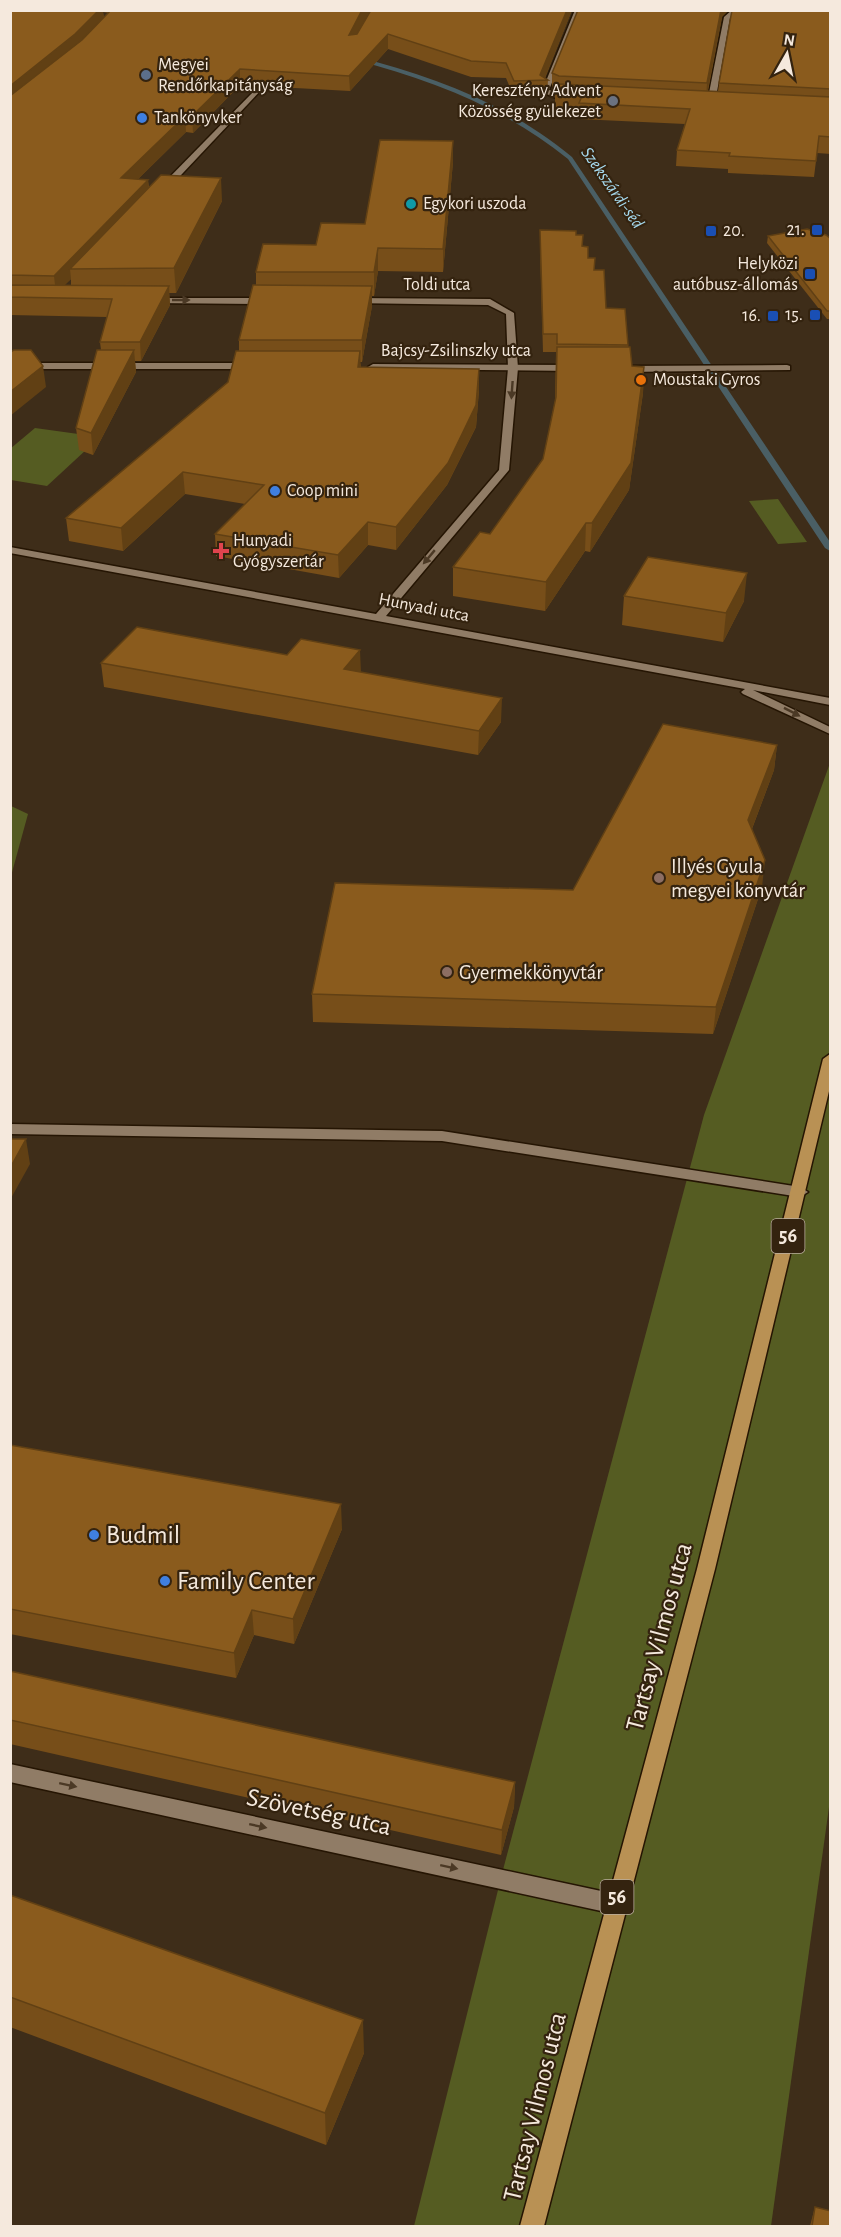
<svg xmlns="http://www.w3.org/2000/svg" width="841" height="2237" viewBox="0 0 841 2237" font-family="'Alegreya Sans',sans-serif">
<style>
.green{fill:#555c22}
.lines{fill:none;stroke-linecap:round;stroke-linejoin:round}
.stream{fill:#4a5f65;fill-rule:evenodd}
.pedestrian-casing{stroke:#251503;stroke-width:3}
.minor-casing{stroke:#251503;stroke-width:3}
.primary-casing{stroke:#251503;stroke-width:3}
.pedestrian{fill:#907c66;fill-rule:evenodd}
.minor{fill:#907c66;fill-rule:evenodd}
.primary{fill:#b99154;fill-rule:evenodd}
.wall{fill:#774e19;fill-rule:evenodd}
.shaded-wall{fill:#614014}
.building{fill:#8a5b1d;stroke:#614014;stroke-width:1.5}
.oneway{fill:#4b3925}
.service-dot{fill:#5c6f8a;stroke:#34230f;stroke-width:2}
.worship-dot{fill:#6b7280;stroke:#34230f;stroke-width:2}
.shop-dot{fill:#3f7fe0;stroke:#34230f;stroke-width:2}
.culture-dot{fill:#0f9aa8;stroke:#34230f;stroke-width:2}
.transit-dot{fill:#1a4fb4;stroke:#34230f;stroke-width:2}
.food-dot{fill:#e8710a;stroke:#34230f;stroke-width:2}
.health-dot{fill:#e0444e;stroke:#34230f;stroke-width:2}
.education-dot{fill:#8d6e63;stroke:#34230f;stroke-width:2}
.labels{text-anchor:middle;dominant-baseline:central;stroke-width:4.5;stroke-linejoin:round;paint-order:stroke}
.far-poi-label{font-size:18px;fill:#f5e9dd;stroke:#34230f;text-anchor:start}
.far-water-label{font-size:18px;font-style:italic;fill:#a7dbf0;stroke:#34230f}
.far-street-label{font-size:18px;fill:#f5e9dd;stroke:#34230f}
.shield{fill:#34230f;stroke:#bbae9f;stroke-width:1.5}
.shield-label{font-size:20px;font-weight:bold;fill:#f5e9dd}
.poi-label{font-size:21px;fill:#f5e9dd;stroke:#34230f;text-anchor:start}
.near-poi-label{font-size:26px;fill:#f5e9dd;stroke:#34230f;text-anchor:start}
.near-street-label{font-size:26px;fill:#f5e9dd;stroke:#34230f}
</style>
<rect width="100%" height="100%" fill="#3e2d19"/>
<g class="green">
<path d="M35 428 100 437 47 486 11 480 10 449Z"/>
<path d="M778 499 807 542 778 544 749 501Z"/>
<path d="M830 763V1800L771 2226H414L504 1866 704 1115Z"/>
<path d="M11 806 28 814 11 876 10 806Z"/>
</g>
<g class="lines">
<path class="stream" d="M357 57C436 77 508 104 572 157L830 542V551L825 548 568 159C504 108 433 80 355 60Z"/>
<g class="pedestrian-casing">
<g id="pedestrian">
<path d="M10 363H250L255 366 250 369H10Z"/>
<path d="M373 364 574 365 579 368 574 371 370 369 368 367Z"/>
<path d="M787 365 790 366V370L625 372 620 369 625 366Z"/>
</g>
</g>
<g class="minor-casing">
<g id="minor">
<path d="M575 10H581L549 90 579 97C569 102 551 98 542 91Z"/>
<path d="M732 10H752L736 14 730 18 715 103 711 105 707 103 724 17Z"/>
<path d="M258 87 263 88 165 192H159V188Z"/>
<path d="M148 298H268L272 301 268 304 151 303 148 302Z"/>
<path d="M352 298 490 299 514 313 518 368 509 470 386 616 830 698V705L753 690 830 727V734L743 694 741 692 745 689 10 553V547L376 614 499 470 508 368 506 314 488 305 349 303V299Z"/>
<path d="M10 1124 442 1131 800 1187 808 1192 800 1197 442 1141 10 1134Z"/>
<path d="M10 1764 615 1894 622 1897 626 1904 622 1911 615 1914 10 1782Z"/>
</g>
</g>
<g class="primary-casing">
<path id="primary" d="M830 1054V1087L715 1569 544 2226H520L697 1569 823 1059Z"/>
</g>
<use href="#pedestrian" class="pedestrian"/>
<use href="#minor" class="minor"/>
<use href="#primary" class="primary"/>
</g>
<g class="wall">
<path d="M10 10H370L363 23 572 10 545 78 548 80 547 96 514 97 506 78 471 77 388 49 350 91 240 85 193 133 186 132 138 179 148 180 149 188 222 201 176 293H169L170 305 141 361H135L136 372 93 455 79 450 76 428 101 350 100 342 107 317 10 315ZM103 12 109 13 104 18ZM71 279V285H64Z"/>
<path d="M831 10V154L817 153 814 177 728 173V169L676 166 677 150 685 124 579 119V112L555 110V94L557 91 552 89V73L722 17 708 91H718L719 83Z"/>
<path d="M453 162 443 272 378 271 374 296H372V306L362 362H360L361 367 479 369V390L476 427 447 485 396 550 368 545 339 578 216 556 215 534 245 504 185 494 123 551 69 541 66 518 228 382 239 351V340L256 285V272L365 224Z"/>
<path d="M540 230 576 235 594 270 606 308 628 345 632 366 644 367 643 393 629 490 590 552 585 551 545 611 453 596V567L490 534 543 459 555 401 556 352H543L540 247Z"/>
<path d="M768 236 831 239V319H827L767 243Z"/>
<path d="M624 596 744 601 723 642 622 625Z"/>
<path d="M101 663 361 672 501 722 478 755 104 687Z"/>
<path d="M777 745 774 770 752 829 762 887 713 1034 313 1022 312 994 573 890Z"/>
<path d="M10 1445 342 1529 294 1644 254 1635 236 1678 10 1634Z"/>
<path d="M10 1671 515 1782 514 1807 501 1855 10 1744Z"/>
<path d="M10 1895 364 2053 326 2145 10 2027Z"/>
<path d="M815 2207 831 2226H810Z"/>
</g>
<g class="shaded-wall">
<path d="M99 10H103L104 21 10 104V86Z"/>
<path d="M362 10H370L350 50 349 35Z"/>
<path d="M567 10H572L544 80 540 75Z"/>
<path d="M721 10H729L722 17 706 99 707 83Z"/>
<path d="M388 34V49L350 91 349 76Z"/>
<path d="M240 69V85L193 133 192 116Z"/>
<path d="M185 116 186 132 122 195 121 178Z"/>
<path d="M453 141V162L443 272V249Z"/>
<path d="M221 178 222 201 176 293 174 268Z"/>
<path d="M148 180 149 197 70 269 71 279 56 294 54 276Z"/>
<path d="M378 248V271L374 296V272Z"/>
<path d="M169 286 170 305 141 361 140 342Z"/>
<path d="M372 286V306L362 362V340Z"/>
<path d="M134 350 136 372 93 455 91 433Z"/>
<path d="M360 351 361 372 358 367Z"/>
<path d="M43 366 46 387 10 416V392Z"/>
<path d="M644 367 643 393 629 490 590 552 592 523Z"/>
<path d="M479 369V390L476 427 447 485 396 550V527Z"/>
<path d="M183 472 185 494 123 551 121 528Z"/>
<path d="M368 522V545L339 578 338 555Z"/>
<path d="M586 523 585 551 545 611 546 582Z"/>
<path d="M747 573 744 601 723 642 726 613Z"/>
<path d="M360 650 361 673 344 669Z"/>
<path d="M502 698 501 722 478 755 479 731Z"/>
<path d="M777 745 774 770 745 847 748 820Z"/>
<path d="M765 860 762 887 713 1034 716 1007Z"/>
<path d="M26 1139 30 1164 10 1200V1168Z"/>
<path d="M341 1504 342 1529 294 1644 293 1619Z"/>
<path d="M252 1610 254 1635 236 1678 234 1653Z"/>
<path d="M515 1782 514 1807 501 1855 502 1830Z"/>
<path d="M363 2020 364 2053 326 2145 325 2113Z"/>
</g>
<g class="building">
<path d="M10 10H99L75 34 10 86Z"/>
<path d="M111 10H362L349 35 357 34 371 10H567L540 75 548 80 514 81 506 63 471 61 388 34 349 76 240 69 192 116H185L121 178 148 180 54 276 10 275V96L82 40Z"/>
<path d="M578 10H721L707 83 559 76 552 73Z"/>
<path d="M732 10H831V89L719 83Z"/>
<path d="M560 84 831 97V137L819 136 816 161 729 156 730 153 677 150 690 109 579 103 582 96 555 94Z"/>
<path d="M380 140 453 141 443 249 378 248 374 272H256L263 244 316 245 321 223 365 224Z"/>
<path d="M161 175 221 178 174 268 70 269Z"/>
<path d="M807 229 826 235 831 239V311H827L768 236Z"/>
<path d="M540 230 576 231V235H583L582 246 588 247V258H595L594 270H604L606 308 625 309 628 345 557 344V334H543Z"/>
<path d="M10 285 169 286 140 342H100L112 299 10 297Z"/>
<path d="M253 285 372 286 362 340H239Z"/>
<path d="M557 347H630L632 366 644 367 631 463 592 523H586L546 582 453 567 480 532 490 534 543 459 556 397Z"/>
<path d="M14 350H31L43 366 10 392V352Z"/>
<path d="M97 350H134L91 433 76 428Z"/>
<path d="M236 351H360L358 367 479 369 476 405 448 463 396 527 368 522 338 555 215 534 264 485 183 472 121 528 66 518 228 382Z"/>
<path d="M648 557 747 573 726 613 624 596Z"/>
<path d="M137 627 287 655 301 639 360 650 344 669 502 698 479 731 101 663Z"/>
<path d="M663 724 777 745 748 820 765 860 716 1007 312 994 335 883 573 890Z"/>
<path d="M10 1139H26L10 1168Z"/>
<path d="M10 1445 341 1504 293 1619 252 1610 234 1653 10 1609Z"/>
<path d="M10 1671 515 1782 502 1830 10 1720Z"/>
<path d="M10 1895 363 2020 325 2113 10 1997Z"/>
<path d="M815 2207 831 2211V2226H812Z"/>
</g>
<defs><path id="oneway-solid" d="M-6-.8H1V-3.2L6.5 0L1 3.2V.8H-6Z" transform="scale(1.5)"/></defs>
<g class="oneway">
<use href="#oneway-solid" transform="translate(181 300)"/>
<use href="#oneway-solid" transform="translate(512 390) rotate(94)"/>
<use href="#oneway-solid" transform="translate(429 557) rotate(130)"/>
<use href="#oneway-solid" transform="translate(792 712) rotate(27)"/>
<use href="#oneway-solid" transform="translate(68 1785) rotate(12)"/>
<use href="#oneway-solid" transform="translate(258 1826) rotate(12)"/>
<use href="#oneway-solid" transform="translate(449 1867) rotate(12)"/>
</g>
<circle class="service-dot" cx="146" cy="75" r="6"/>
<circle class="worship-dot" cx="613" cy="101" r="6"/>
<g class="shop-dot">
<circle cx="142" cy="118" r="6"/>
<circle cx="275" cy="491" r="6"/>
<circle cx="94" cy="1535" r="6"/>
<circle cx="165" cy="1581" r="6"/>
</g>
<circle class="culture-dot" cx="411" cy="204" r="6"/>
<g class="transit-dot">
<rect x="811" y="224" width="12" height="12" rx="3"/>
<rect x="705" y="225" width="12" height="12" rx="3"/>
<rect x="804" y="268" width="12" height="12" rx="3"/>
<rect x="809" y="309" width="12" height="12" rx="3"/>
<rect x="767" y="310" width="12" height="12" rx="3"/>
</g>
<circle class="food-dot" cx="641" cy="380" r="6"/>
<path class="health-dot" d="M218 542h6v6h6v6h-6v6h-6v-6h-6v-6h6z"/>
<g class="education-dot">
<circle cx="659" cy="878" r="6"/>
<circle cx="447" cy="972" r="6"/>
</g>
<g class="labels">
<g class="far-poi-label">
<text x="158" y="65">Megyei<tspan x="158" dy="21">Rendőrkapitányság</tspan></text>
<text x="601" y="91" text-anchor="end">Keresztény Advent<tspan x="601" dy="21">Közösség gyülekezet</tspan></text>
<text x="154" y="118">Tankönyvker</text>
<text x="423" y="204">Egykori uszoda</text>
<text x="805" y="230" text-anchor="end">21.</text>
<text x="723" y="231">20.</text>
<text x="798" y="264" text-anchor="end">Helyközi<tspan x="798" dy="21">autóbusz-állomás</tspan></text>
<text x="803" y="315" text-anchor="end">15.</text>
<text x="761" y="316" text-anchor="end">16.</text>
<text x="653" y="380">Moustaki Gyros</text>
<text x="287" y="491">Coop mini</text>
<text x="233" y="541">Hunyadi<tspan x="233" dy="21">Gyógyszertár</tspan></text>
</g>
<g class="far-water-label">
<text transform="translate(612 188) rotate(55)">Szekszárdi-séd</text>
</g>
<g class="far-street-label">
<text x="437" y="285">Toldi utca</text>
<text x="456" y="351">Bajcsy-Zsilinszky utca</text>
<text transform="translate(424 608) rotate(11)">Hunyadi utca</text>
</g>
<g class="shield">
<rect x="771.5" y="1219" width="33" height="34" rx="4.5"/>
<rect x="600.5" y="1880" width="33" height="34" rx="4.5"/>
</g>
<g class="shield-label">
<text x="788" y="1236">56</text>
<text x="617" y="1897">56</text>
</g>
<g class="poi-label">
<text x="671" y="866">Illyés Gyula<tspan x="671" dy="24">megyei könyvtár</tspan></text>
<text x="459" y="972">Gyermekkönyvtár</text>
</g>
<g class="near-poi-label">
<text x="106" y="1535">Budmil</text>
<text x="177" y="1581">Family Center</text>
</g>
<g class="near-street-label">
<text transform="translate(659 1637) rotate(-75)">Tartsay Vilmos utca</text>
<text transform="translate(319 1812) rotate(12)">Szövetség utca</text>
<text transform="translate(535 2107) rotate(-76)">Tartsay Vilmos utca</text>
</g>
</g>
<rect width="841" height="2237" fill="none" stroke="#f5e9dd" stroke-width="24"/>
<g transform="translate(787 54) rotate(9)" stroke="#34230f" stroke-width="4.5" paint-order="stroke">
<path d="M0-4.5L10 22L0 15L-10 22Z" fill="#f5e9dd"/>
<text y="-9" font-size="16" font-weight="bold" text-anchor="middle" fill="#f5e9dd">N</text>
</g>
</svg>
